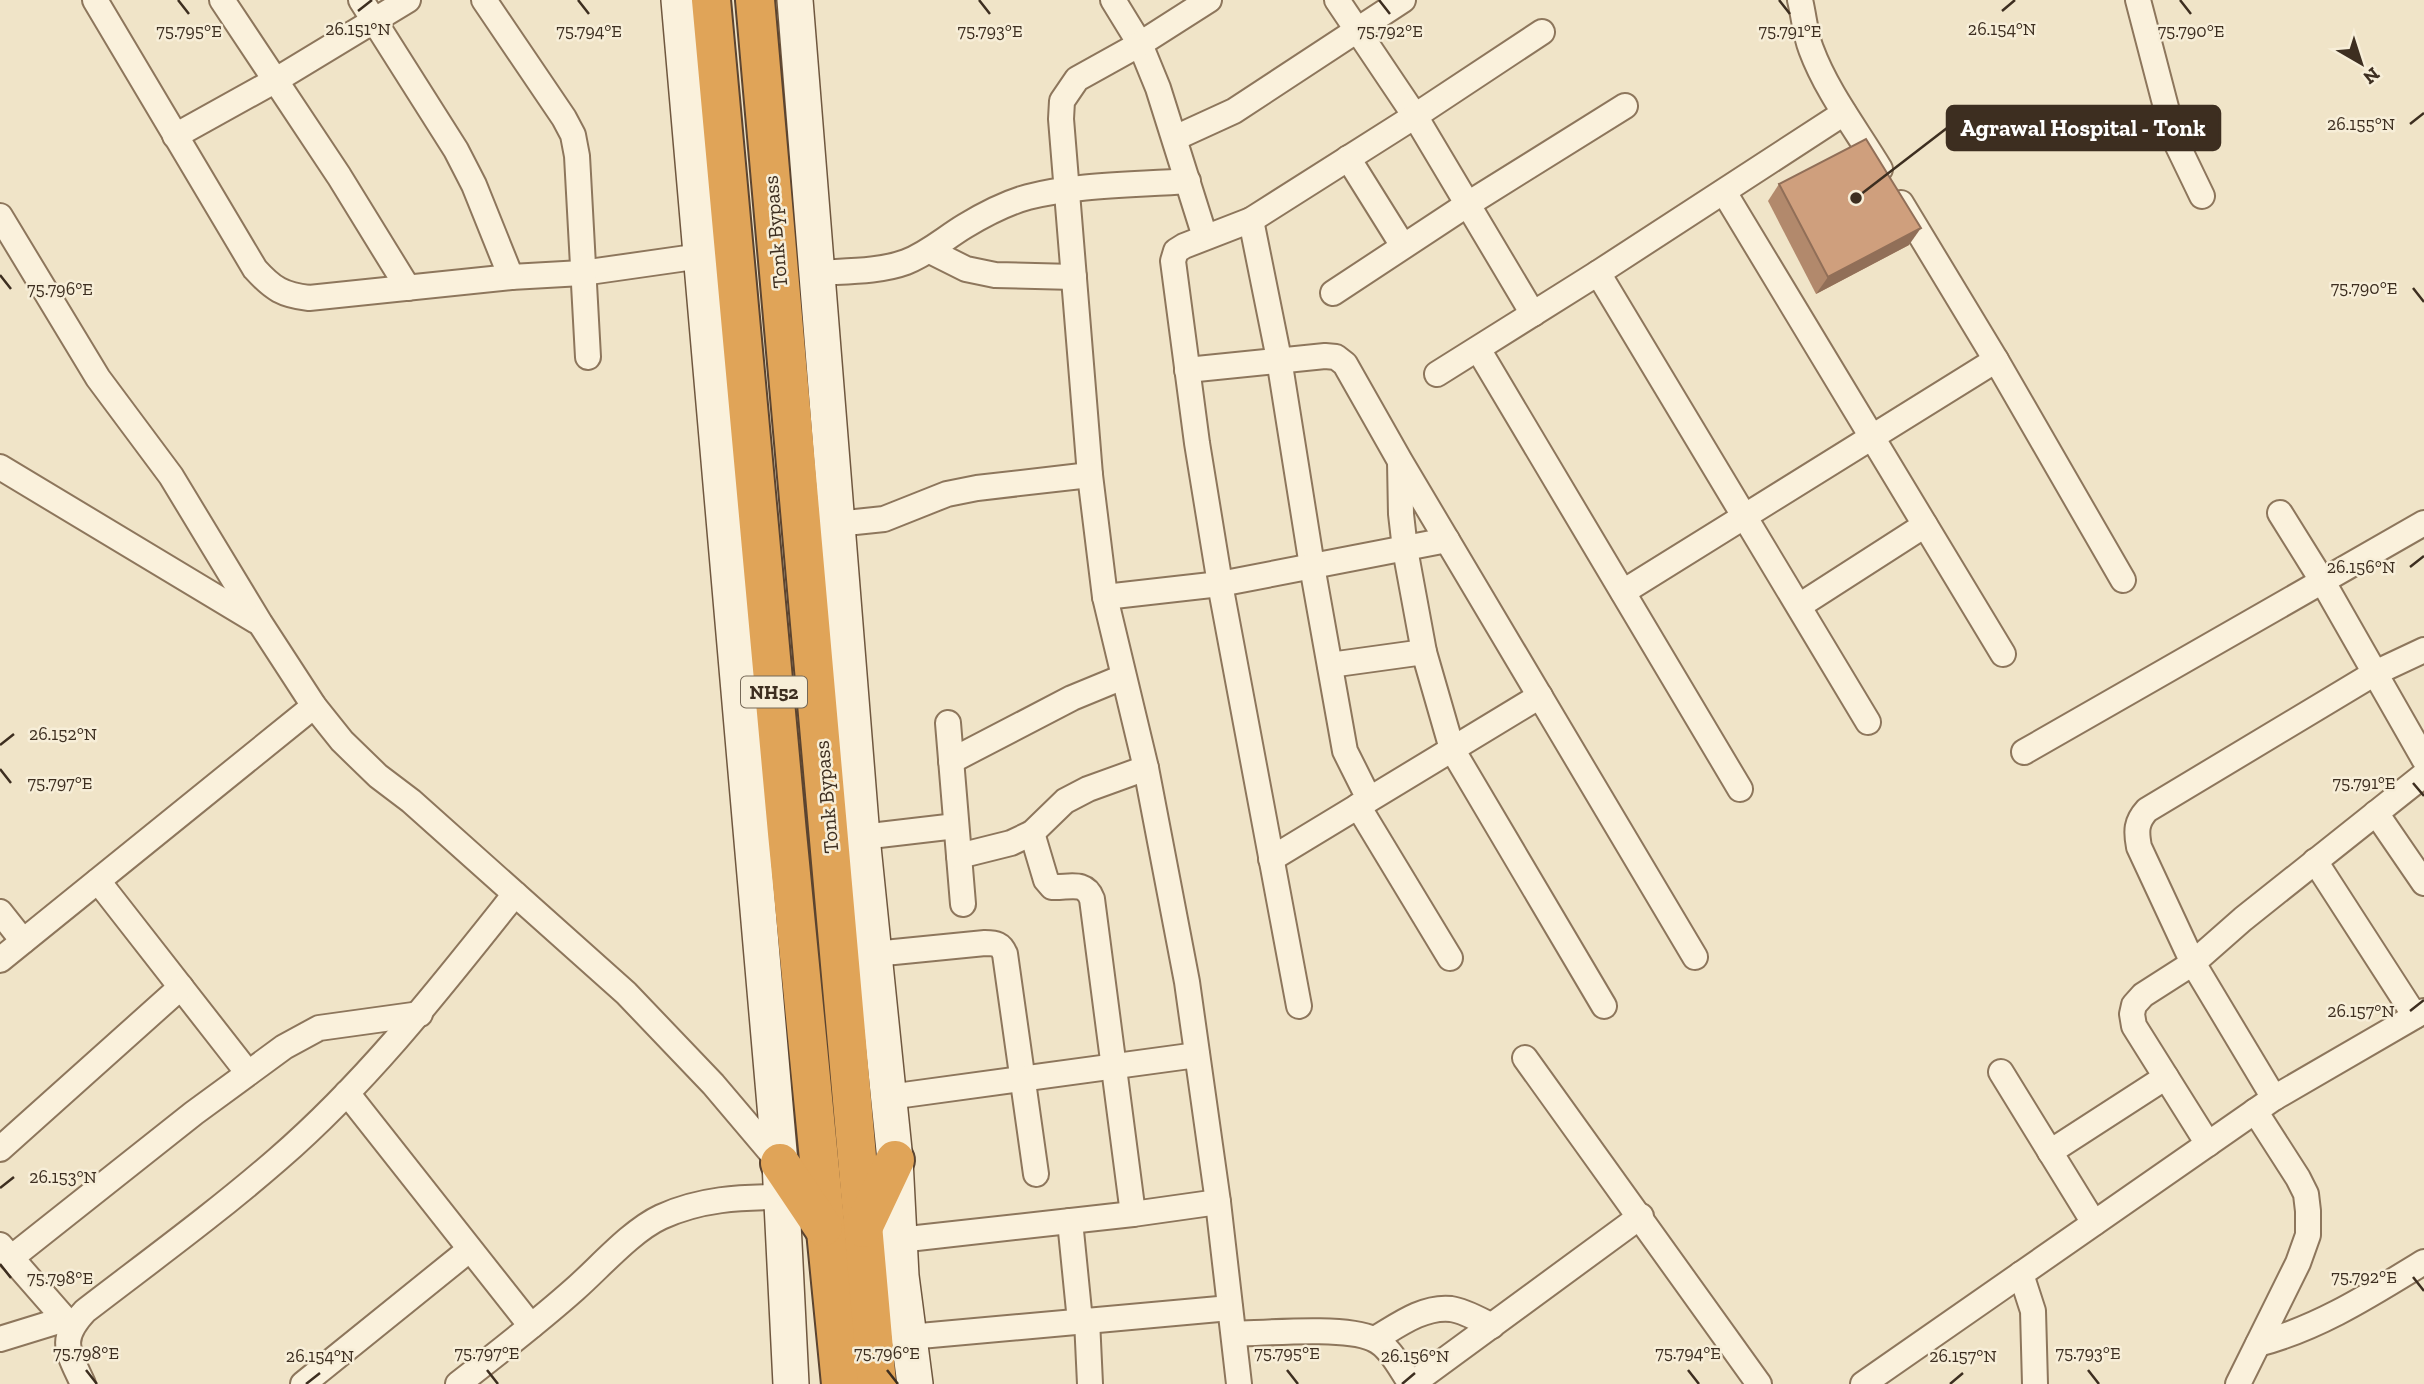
<svg xmlns="http://www.w3.org/2000/svg" width="2424" height="1384" viewBox="0 0 2424 1384" font-family="'Zilla Slab',serif">
<style>
.lines{fill:none;stroke-linecap:round;stroke-linejoin:round}
.street-casing{stroke:#8d765c;stroke-width:28}
.secondary-casing{stroke:#6f573f;stroke-width:38}
.highway-casing{stroke:#5b4430;stroke-width:42}
.street{stroke:#faf1dc;stroke-width:24}
.secondary{stroke:#faf1dc;stroke-width:35}
.highway{stroke:#e0a458;stroke-width:38}
.wall{fill:#b2896c}
.shaded-wall{fill:#916f58}
.building{fill:#cf9f7d;stroke:#916f58;stroke-width:2}
.ticks{fill:none;stroke:#3d2e20;stroke-width:2.5}
.labels{text-anchor:middle;dominant-baseline:central;stroke-width:5;stroke-linejoin:round;paint-order:stroke}
.shield{fill:#f7eed8;stroke:#756857;stroke-width:2}
.shield-label{font-size:19px;font-weight:bold;fill:#3d2e20}
.street-label{font-size:21px;fill:#3d2e20;stroke:#f7eed8}
.ticks-label{font-size:18px;text-anchor:middle;fill:#3d2e20;stroke:#f7eed8;stroke-width:5;stroke-linejoin:round;paint-order:stroke}
.leader{fill:none;stroke:#3d2e20;stroke-width:2.5}
.callout-dot{fill:#3d2e20;stroke:#f7eed8;stroke-width:2.5}
.callout{fill:#3d2e20;stroke:#3d2e20;stroke-width:2.5}
.callout-label{font-size:23px;text-anchor:middle;font-weight:bold;fill:#fff}
</style>
<rect width="100%" height="100%" fill="#f0e4c8"/>
<g class="lines">
<g class="street-casing">
<g id="street">
<path d="M95 0 255 269C273 289 283 295 309 298L511 277 582 273 701 256"/>
<path d="M222 0 339 176 408 288"/>
<path d="M361 0 456 150 474 185 511 277"/>
<path d="M484 0 564 118 573 135 577 156 588 357"/>
<path d="M1113 0 1140 44 1158 88 1205 237"/>
<path d="M1209 0 1140 44 1077 79 1062 101 1061 119 1090 475 1105 597 1146 768 1187 982 1218 1202 1239 1384"/>
<path d="M1337 0 1415 116 1533 314"/>
<path d="M1800 0C1804 16 1805 34 1811 49 1827 92 1856 129 1880 169"/>
<path d="M2138 0 2174 138 2202 196"/>
<path d="M175 136 276 80 408 0"/>
<path d="M1175 138 1234 111 1403 0"/>
<path d="M1348 158 1403 246"/>
<path d="M1724 192 2003 654"/>
<path d="M1901 203 1996 360 2123 580"/>
<path d="M0 216 98 378 171 476 260 623 314 706 342 741 378 776 411 801 626 993 713 1084 780 1163"/>
<path d="M1251 220 1279 359 1312 566 1345 751 1369 799"/>
<path d="M930 251 966 269 995 275 1074 277"/>
<path d="M816 273C845 271 879 272 906 262 929 253 945 238 965 226 985 214 1006 203 1028 197 1078 184 1137 185 1188 181"/>
<path d="M1598 273 1868 722"/>
<path d="M1333 293 1468 204 1625 106"/>
<path d="M1478 349 1740 789"/>
<path d="M1187 370 1325 356 1336 357 1345 364 1400 461 1695 957"/>
<path d="M1437 374 1598 273 1844 113"/>
<path d="M1400 462 1401 514 1405 549 1424 652 1452 749 1604 1006"/>
<path d="M0 467 256 621"/>
<path d="M2280 513 2323 582 2424 759"/>
<path d="M836 524 884 519 947 494 977 488 1090 475"/>
<path d="M1623 592 1996 360"/>
<path d="M1105 597 1220 584 1447 540"/>
<path d="M1799 606 1925 525"/>
<path d="M1330 665 1424 652"/>
<path d="M948 723 963 904"/>
<path d="M2024 752 2424 523"/>
<path d="M951 761 1072 698 1123 677"/>
<path d="M1358 806 1450 958"/>
<path d="M2376 813 2424 883"/>
<path d="M1032 833 1046 880 1052 887C1069 888 1085 880 1092 899L1133 1214"/>
<path d="M862 837 956 826"/>
<path d="M959 856 1011 843 1032 833 1065 801 1088 789 1146 768"/>
<path d="M1271 859 1540 696"/>
<path d="M2315 861 2415 1016"/>
<path d="M98 881 248 1073"/>
<path d="M0 912 23 941"/>
<path d="M874 954 985 943C996 943 1001 944 1005 954L1036 1174"/>
<path d="M0 960 314 706"/>
<path d="M1299 1006 1220 584 1197 443 1173 261 1176 251 1184 246 1251 220 1415 116 1542 32"/>
<path d="M1525 1058 1759 1384"/>
<path d="M2001 1072 2094 1223"/>
<path d="M347 1093 531 1326"/>
<path d="M889 1097 1197 1055"/>
<path d="M2274 1098 2193 963 2139 847C2136 831 2136 822 2147 810L2375 673 2424 650"/>
<path d="M2208 1144 2134 1026 2132 1014 2134 1005 2143 995 2193 963 2243 919 2424 775"/>
<path d="M0 1149 181 987"/>
<path d="M2050 1152 2166 1077"/>
<path d="M1070 1221 1080 1321"/>
<path d="M899 1240 1133 1214 1218 1202"/>
<path d="M0 1245 71 1326"/>
<path d="M11 1258 194 1113 284 1047 319 1028 420 1014"/>
<path d="M2021 1274 2033 1311 2035 1384"/>
<path d="M1087 1320 1090 1384"/>
<path d="M1234 1334C1267 1333 1346 1326 1373 1339 1390 1346 1401 1370 1411 1384"/>
<path d="M909 1337 1230 1308"/>
<path d="M0 1339 65 1319"/>
<path d="M1375 1339C1397 1326 1423 1306 1451 1309 1465 1311 1480 1320 1492 1326"/>
<path d="M2258 1344C2319 1328 2370 1295 2424 1262"/>
<path d="M83 1384C68 1351 58 1340 85 1311 150 1261 216 1213 278 1159 368 1081 441 987 515 894"/>
<path d="M303 1384 469 1250"/>
<path d="M458 1384C498 1353 538 1322 575 1289 600 1267 631 1231 661 1217 700 1199 740 1197 782 1197"/>
<path d="M1412 1384 1641 1216"/>
<path d="M1863 1384 2274 1098 2424 1011"/>
<path d="M2238 1384 2298 1263 2308 1235V1211L2306 1194 2298 1178 2255 1111"/>
</g>
</g>
<g class="secondary-casing">
<g id="secondary">
<path d="M679 0 780 1163 791 1384"/>
<path d="M795 0 862 837 895 1160 901 1276 915 1384"/>
</g>
</g>
<g class="highway-casing">
<g id="highway">
<path d="M711 0 787 833 841 1384"/>
<path d="M755 0 877 1384"/>
<path d="M780 1163 823 1227"/>
<path d="M863 1228 895 1160"/>
</g>
</g>
<use href="#street" class="street"/>
<use href="#secondary" class="secondary"/>
<use href="#highway" class="highway"/>
</g>
<path class="wall" d="M1779 184 1909 245 1816 294 1768 201Z"/>
<path class="shaded-wall" d="M1921 228 1909 245 1816 294 1828 277Z"/>
<path class="building" d="M1866 139 1921 228 1828 277 1779 184Z"/>
<path class="ticks" d="M178 0 189 14M578 0 589 14M979 0 990 14M1379 0 1390 14M1779 0 1790 14M2180 0 2191 14M358 11 372 0M2002 11 2015 0M2410 124 2424 113M0 275 11 289M2413 288 2424 302M2410 567 2424 556M0 745 14 734M0 769 11 783M2413 783 2424 796M2410 1011 2424 1000M0 1188 14 1177M0 1264 11 1278M2413 1277 2424 1291M86 1370 97 1384M487 1370 498 1384M887 1370 898 1384M1287 1370 1298 1384M1688 1370 1699 1384M2088 1370 2099 1384M306 1384 320 1373M1402 1384 1415 1373M1950 1384 1963 1373"/>
<g class="labels">
<rect class="shield" x="741" y="676.5" width="66" height="31" rx="5"/>
<g class="shield-label">
<text x="774" y="692">NH52</text>
</g>
<g class="street-label">
<text transform="translate(775 232) rotate(-95)">Tonk Bypass</text>
<text transform="translate(826 797) rotate(-95)">Tonk Bypass</text>
</g>
</g>
<g class="ticks-label">
<text x="2002" y="35">26.154°N</text>
<text x="358" y="35">26.151°N</text>
<text x="189" y="37">75.795°E</text>
<text x="589" y="37">75.794°E</text>
<text x="990" y="37">75.793°E</text>
<text x="1390" y="37">75.792°E</text>
<text x="1790" y="37">75.791°E</text>
<text x="2191" y="37">75.790°E</text>
<text x="2361" y="130">26.155°N</text>
<text x="2364" y="294">75.790°E</text>
<text x="60" y="295">75.796°E</text>
<text x="2361" y="573">26.156°N</text>
<text x="63" y="740">26.152°N</text>
<text x="2364" y="789">75.791°E</text>
<text x="60" y="789">75.797°E</text>
<text x="2361" y="1017">26.157°N</text>
<text x="63" y="1183">26.153°N</text>
<text x="2364" y="1283">75.792°E</text>
<text x="60" y="1284">75.798°E</text>
<text x="86" y="1359">75.798°E</text>
<text x="487" y="1359">75.797°E</text>
<text x="887" y="1359">75.796°E</text>
<text x="1287" y="1359">75.795°E</text>
<text x="1688" y="1359">75.794°E</text>
<text x="2088" y="1359">75.793°E</text>
<text x="320" y="1362">26.154°N</text>
<text x="1415" y="1362">26.156°N</text>
<text x="1963" y="1362">26.157°N</text>
</g>
<path class="leader" d="M1856 198L1947 128"/>
<circle class="callout-dot" cx="1856" cy="198" r="7"/>
<rect class="callout" x="1947" y="106" width="273" height="44" rx="7"/>
<g class="callout-label">
<text x="2083" y="136">Agrawal Hospital - Tonk</text>
</g>
<g transform="translate(2361 63) rotate(141)" stroke="#f7eed8" stroke-width="5" paint-order="stroke">
<path d="M0-5L12 26L0 18L-12 26Z" fill="#3d2e20"/>
<text y="-10" font-size="19" font-weight="bold" text-anchor="middle" fill="#3d2e20">N</text>
</g>
</svg>
